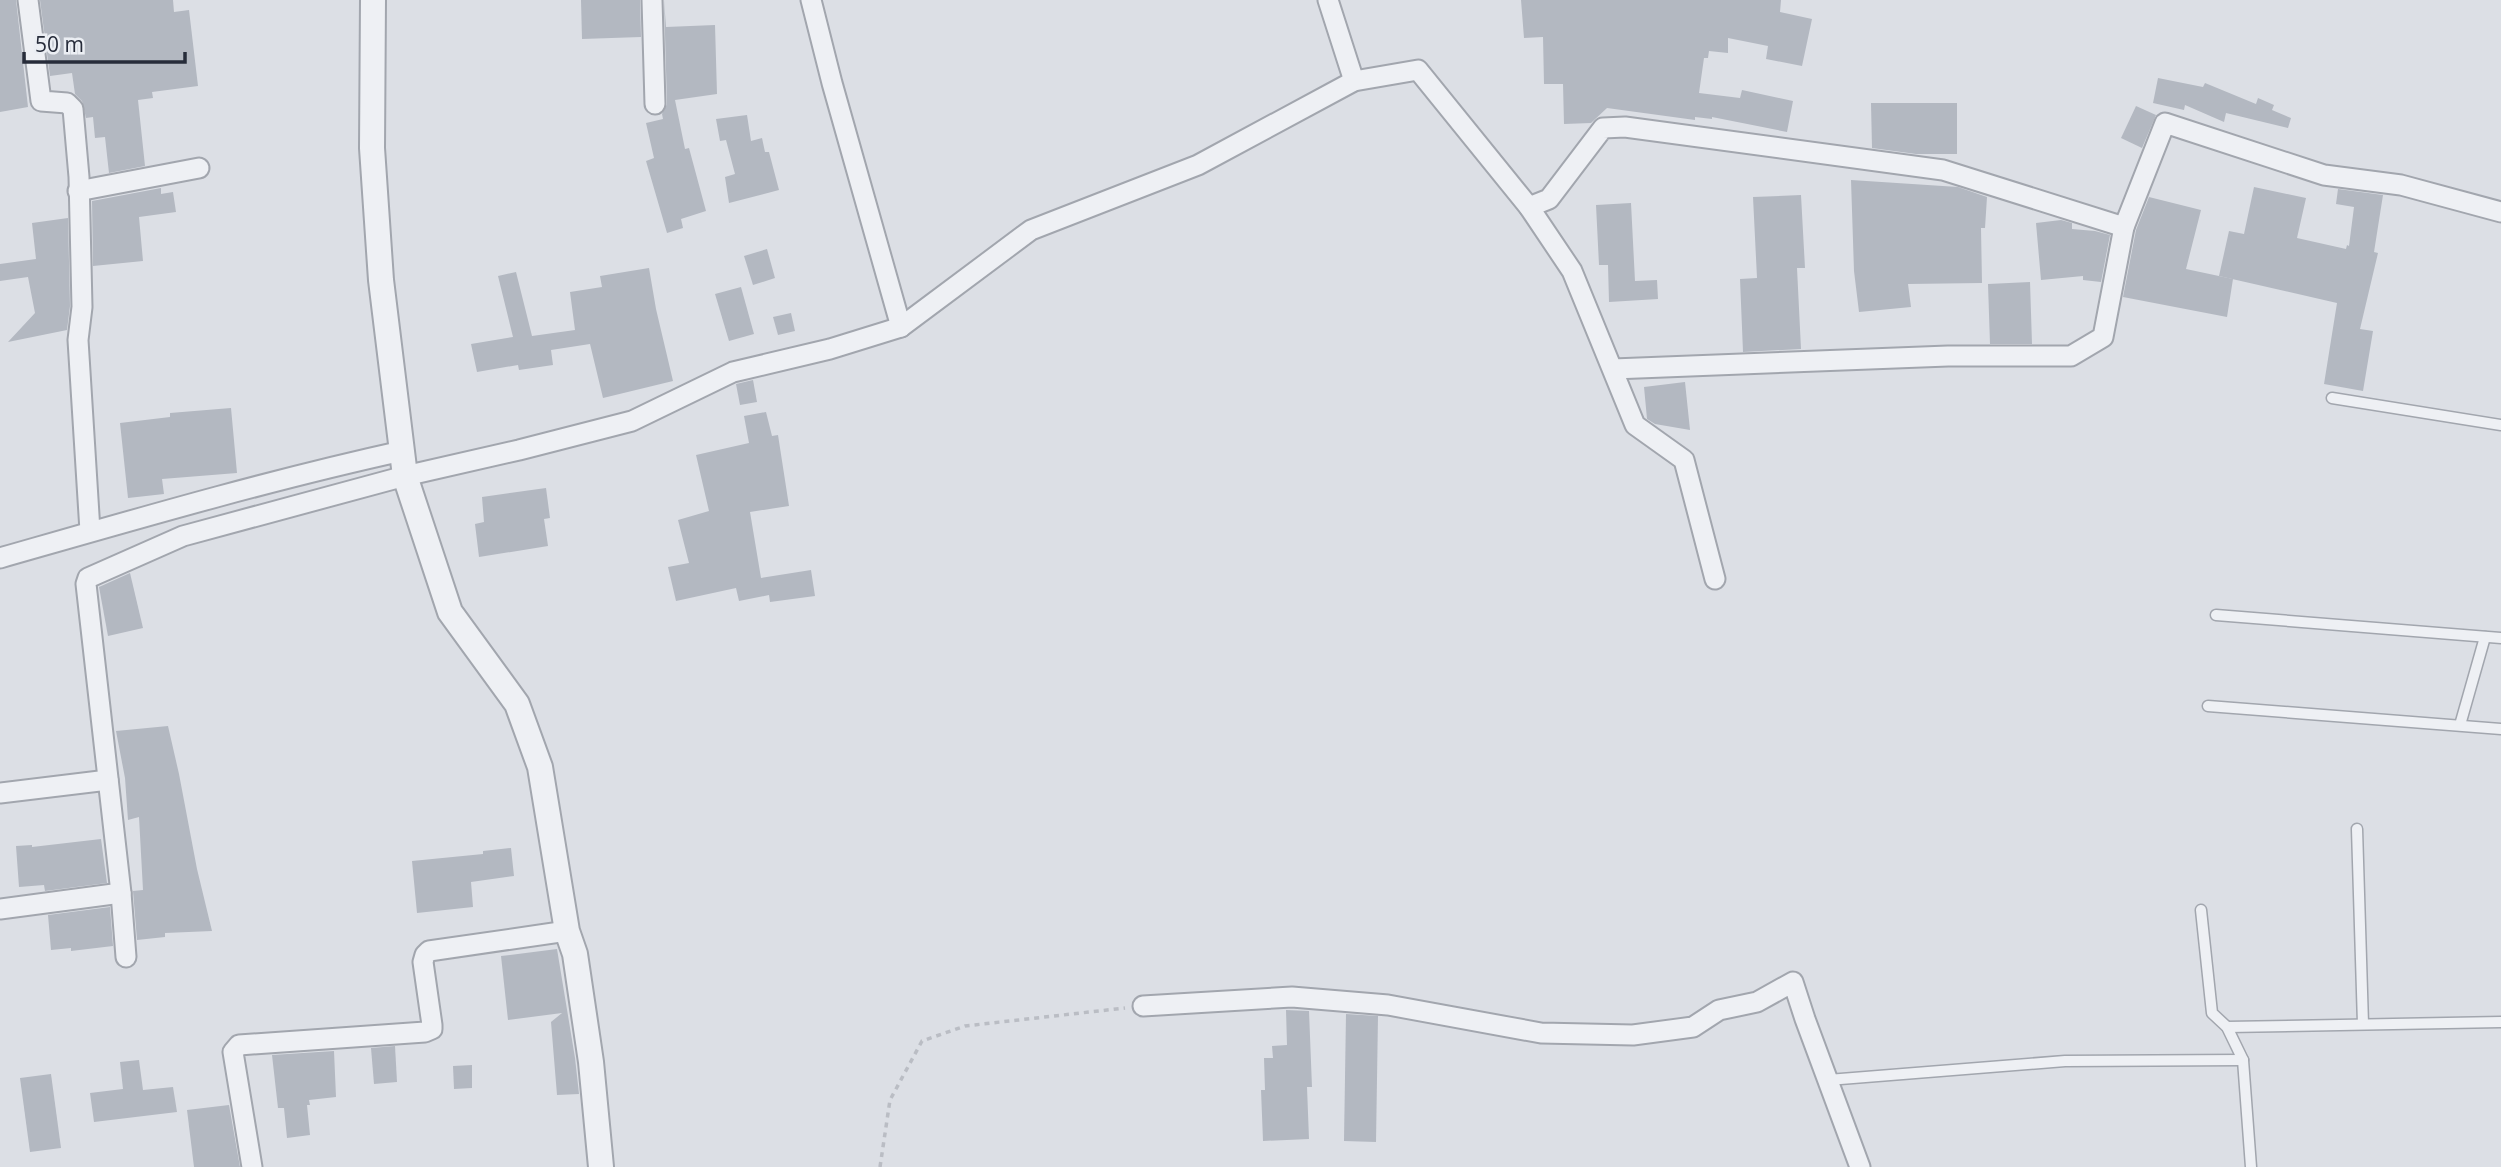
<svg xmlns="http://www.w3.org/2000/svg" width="2501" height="1167" viewBox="0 0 2501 1167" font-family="'Open Sans',sans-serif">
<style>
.building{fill:#b3b8c1}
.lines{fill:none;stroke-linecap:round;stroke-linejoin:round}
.service-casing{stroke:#a2a6ae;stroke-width:13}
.minor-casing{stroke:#a2a6ae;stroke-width:23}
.tertiary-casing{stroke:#a2a6ae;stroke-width:28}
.path{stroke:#babdc4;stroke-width:3.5;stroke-dasharray:5 5;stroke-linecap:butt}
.service{stroke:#eef0f4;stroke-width:10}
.minor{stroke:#eef0f4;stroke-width:19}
.tertiary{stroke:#eef0f4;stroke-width:24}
</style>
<rect width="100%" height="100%" fill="#dcdfe5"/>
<g class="building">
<path d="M0 0H16L28 107 0 112Z"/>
<path d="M40 0H173L174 12 189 10 198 86 152 92 153 98 138 100 145 166 109 173 105 137 95 138 93 117 86 118 82 101 75 94 72 73 50 76Z"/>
<path d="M581 0H640L641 37 582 39Z"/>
<path d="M664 0 666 27 715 25 717 94 675 100 685 149 689 148 706 211 681 219 683 228 667 233 646 161 654 158 646 123 663 119 662 114 667 104Z"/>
<path d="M1521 0H1781L1780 12 1812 19 1802 66 1766 59 1768 46 1728 38V53L1709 51 1708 58H1704L1699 93 1740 98 1742 90 1793 101 1787 132 1712 117V119L1695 117V120L1607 108 1591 123 1564 124 1563 84H1544L1543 37 1524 38Z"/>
<path d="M2158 78 2203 87 2205 83 2256 104 2258 98 2274 105 2272 110 2291 118 2288 128 2226 113 2224 122 2185 105 2184 110 2153 103Z"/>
<path d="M1871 103H1957V154H1916L1872 148Z"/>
<path d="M2136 106 2156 115 2142 148 2121 138Z"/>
<path d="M747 115 751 141 762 138 765 152H769L779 190 729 203 725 177 735 174 726 140 720 141 716 119Z"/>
<path d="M1851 180 1958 187 1987 197 1985 228H1981L1982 283 1908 284 1911 307 1859 312 1854 271Z"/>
<path d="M2254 187 2306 198 2297 238 2346 249 2347 245 2349 246 2354 207 2336 204 2338 189 2383 195 2374 252 2378 253 2360 329 2373 331 2363 391 2324 384 2337 303 2219 276 2229 231 2244 234Z"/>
<path d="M161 188V194L173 192 176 212 139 217 143 261 93 266 92 201Z"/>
<path d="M1801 195 1805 268H1797L1801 349 1743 352 1740 279 1757 278 1753 197Z"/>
<path d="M2149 197 2201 210 2186 269 2233 279 2227 317 2123 297 2136 230Z"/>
<path d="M1631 203 1635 281 1657 280 1658 299 1609 302 1608 265H1599L1596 205Z"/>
<path d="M68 218 70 306 67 330 8 342 35 313 28 277 0 281V264L36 259 32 223Z"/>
<path d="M2061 220 2072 223V229L2095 231 2110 235 2101 282 2083 280V276L2041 280 2036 223Z"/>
<path d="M767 249 775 278 753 285 744 256Z"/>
<path d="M649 268 656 309 673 381 603 398 590 344 551 350 553 365 519 370 518 365 477 372 471 344 513 337 498 276 516 272 532 336 575 330 570 292 602 287 600 276Z"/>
<path d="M2030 282 2032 344H1990L1988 284Z"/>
<path d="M741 287 754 334 729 341 715 294Z"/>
<path d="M791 313 795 331 778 335 773 317Z"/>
<path d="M753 380 757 402 740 405 736 384Z"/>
<path d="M1685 382 1690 430 1655 424 1647 419 1644 387Z"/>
<path d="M231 408 237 473 162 479 164 494 128 498 120 423 170 417V413Z"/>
<path d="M766 412 772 436 778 435 789 506 750 512 761 578 811 570 815 596 770 602 769 595 739 601 736 588 676 601 668 567 689 563 678 520 709 511 696 455 749 443 744 416Z"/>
<path d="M546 488 550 518 544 519 548 546 479 557 475 524 484 522 482 497Z"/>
<path d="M130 573 143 628 108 636 99 587Z"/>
<path d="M168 726 179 774 197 869 212 931 165 933V937L137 940 133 891 143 890 139 817 128 820 125 778 116 731Z"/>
<path d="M101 839 107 883 45 891 44 885 19 887 16 846 32 845V847Z"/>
<path d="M511 848 514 876 471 882 473 907 417 913 412 861 483 854V851Z"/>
<path d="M110 907 113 946 71 951V948L51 950 48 915Z"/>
<path d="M557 949 575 1058 579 1094 557 1095 551 1022 562 1013 508 1020 501 956Z"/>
<path d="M1286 1010 1309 1011 1312 1087H1307L1309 1139 1263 1141 1261 1090H1265L1264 1058H1273L1272 1046 1287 1045Z"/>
<path d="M1346 1014 1378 1016 1376 1142 1344 1141Z"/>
<path d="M395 1046 397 1082 374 1084 371 1048Z"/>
<path d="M334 1051 336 1097 309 1100 310 1105H307L310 1135 287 1138 284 1108H278L272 1055Z"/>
<path d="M139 1060 143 1090 173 1087 177 1112 94 1122 90 1093 123 1089 120 1062Z"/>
<path d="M472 1065V1088L454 1089 453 1066Z"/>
<path d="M51 1074 61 1148 30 1152 20 1078Z"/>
<path d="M229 1105 240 1167H194L187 1110Z"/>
</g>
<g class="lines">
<g class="service-casing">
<g id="service">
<path d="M2332 398 2501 425"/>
<path d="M2216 615 2501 638"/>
<path d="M2208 706 2501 729"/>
<path d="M2460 725 2485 637"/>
<path d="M2357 829 2363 1024"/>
<path d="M2201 910 2212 1013 2227 1027 2243 1060 2251 1167"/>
<path d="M2227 1027 2501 1022"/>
<path d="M1828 1080 2065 1061 2243 1060"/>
</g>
</g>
<g class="minor-casing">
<g id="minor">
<path d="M28 0 41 101 67 103 73 109 79 177 82 307 78 340 90 531"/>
<path d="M652 0 655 104"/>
<path d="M811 0 832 83 901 327"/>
<path d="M1328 0 1354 81"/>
<path d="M78 191 199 168"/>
<path d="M1529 207 1549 199 1603 128 1625 127 1943 170 2124 227 2165 123 2324 175 2401 185 2501 212"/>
<path d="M1613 369 1948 356H2071L2103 337 2124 227"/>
<path d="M0 558C133 520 266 481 402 451"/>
<path d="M0 793 108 780"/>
<path d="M0 909 121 893"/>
<path d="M126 957 121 893 86 584 88 578 183 536 405 476 519 450 632 421 733 372 830 349 901 327 1031 230 1198 165 1354 81 1418 70 1529 207 1572 271 1635 425 1684 460 1715 579"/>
<path d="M1143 1006 1292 997 1388 1005 1541 1033 1633 1035 1693 1027 1719 1010 1757 1002 1793 982 1805 1019 1860 1167"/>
<path d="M252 1167 233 1052 239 1045 425 1032 432 1029V1025L423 962 425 955 429 951 567 931"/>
</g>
</g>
<g class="tertiary-casing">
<path id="tertiary" d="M373 0 372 148 381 280 405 476 450 612 517 704 540 767 567 931 575 954 591 1062 601 1167"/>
</g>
<path class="path" d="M880 1167 890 1100 922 1041 965 1026 1125 1008"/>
<use href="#service" class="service"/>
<use href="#minor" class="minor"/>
<use href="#tertiary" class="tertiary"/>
</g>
<path d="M24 52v10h161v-10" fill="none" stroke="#272c3a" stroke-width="3.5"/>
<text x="35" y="52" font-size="21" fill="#272c3a" stroke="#ebeef3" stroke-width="5" paint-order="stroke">50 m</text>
</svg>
